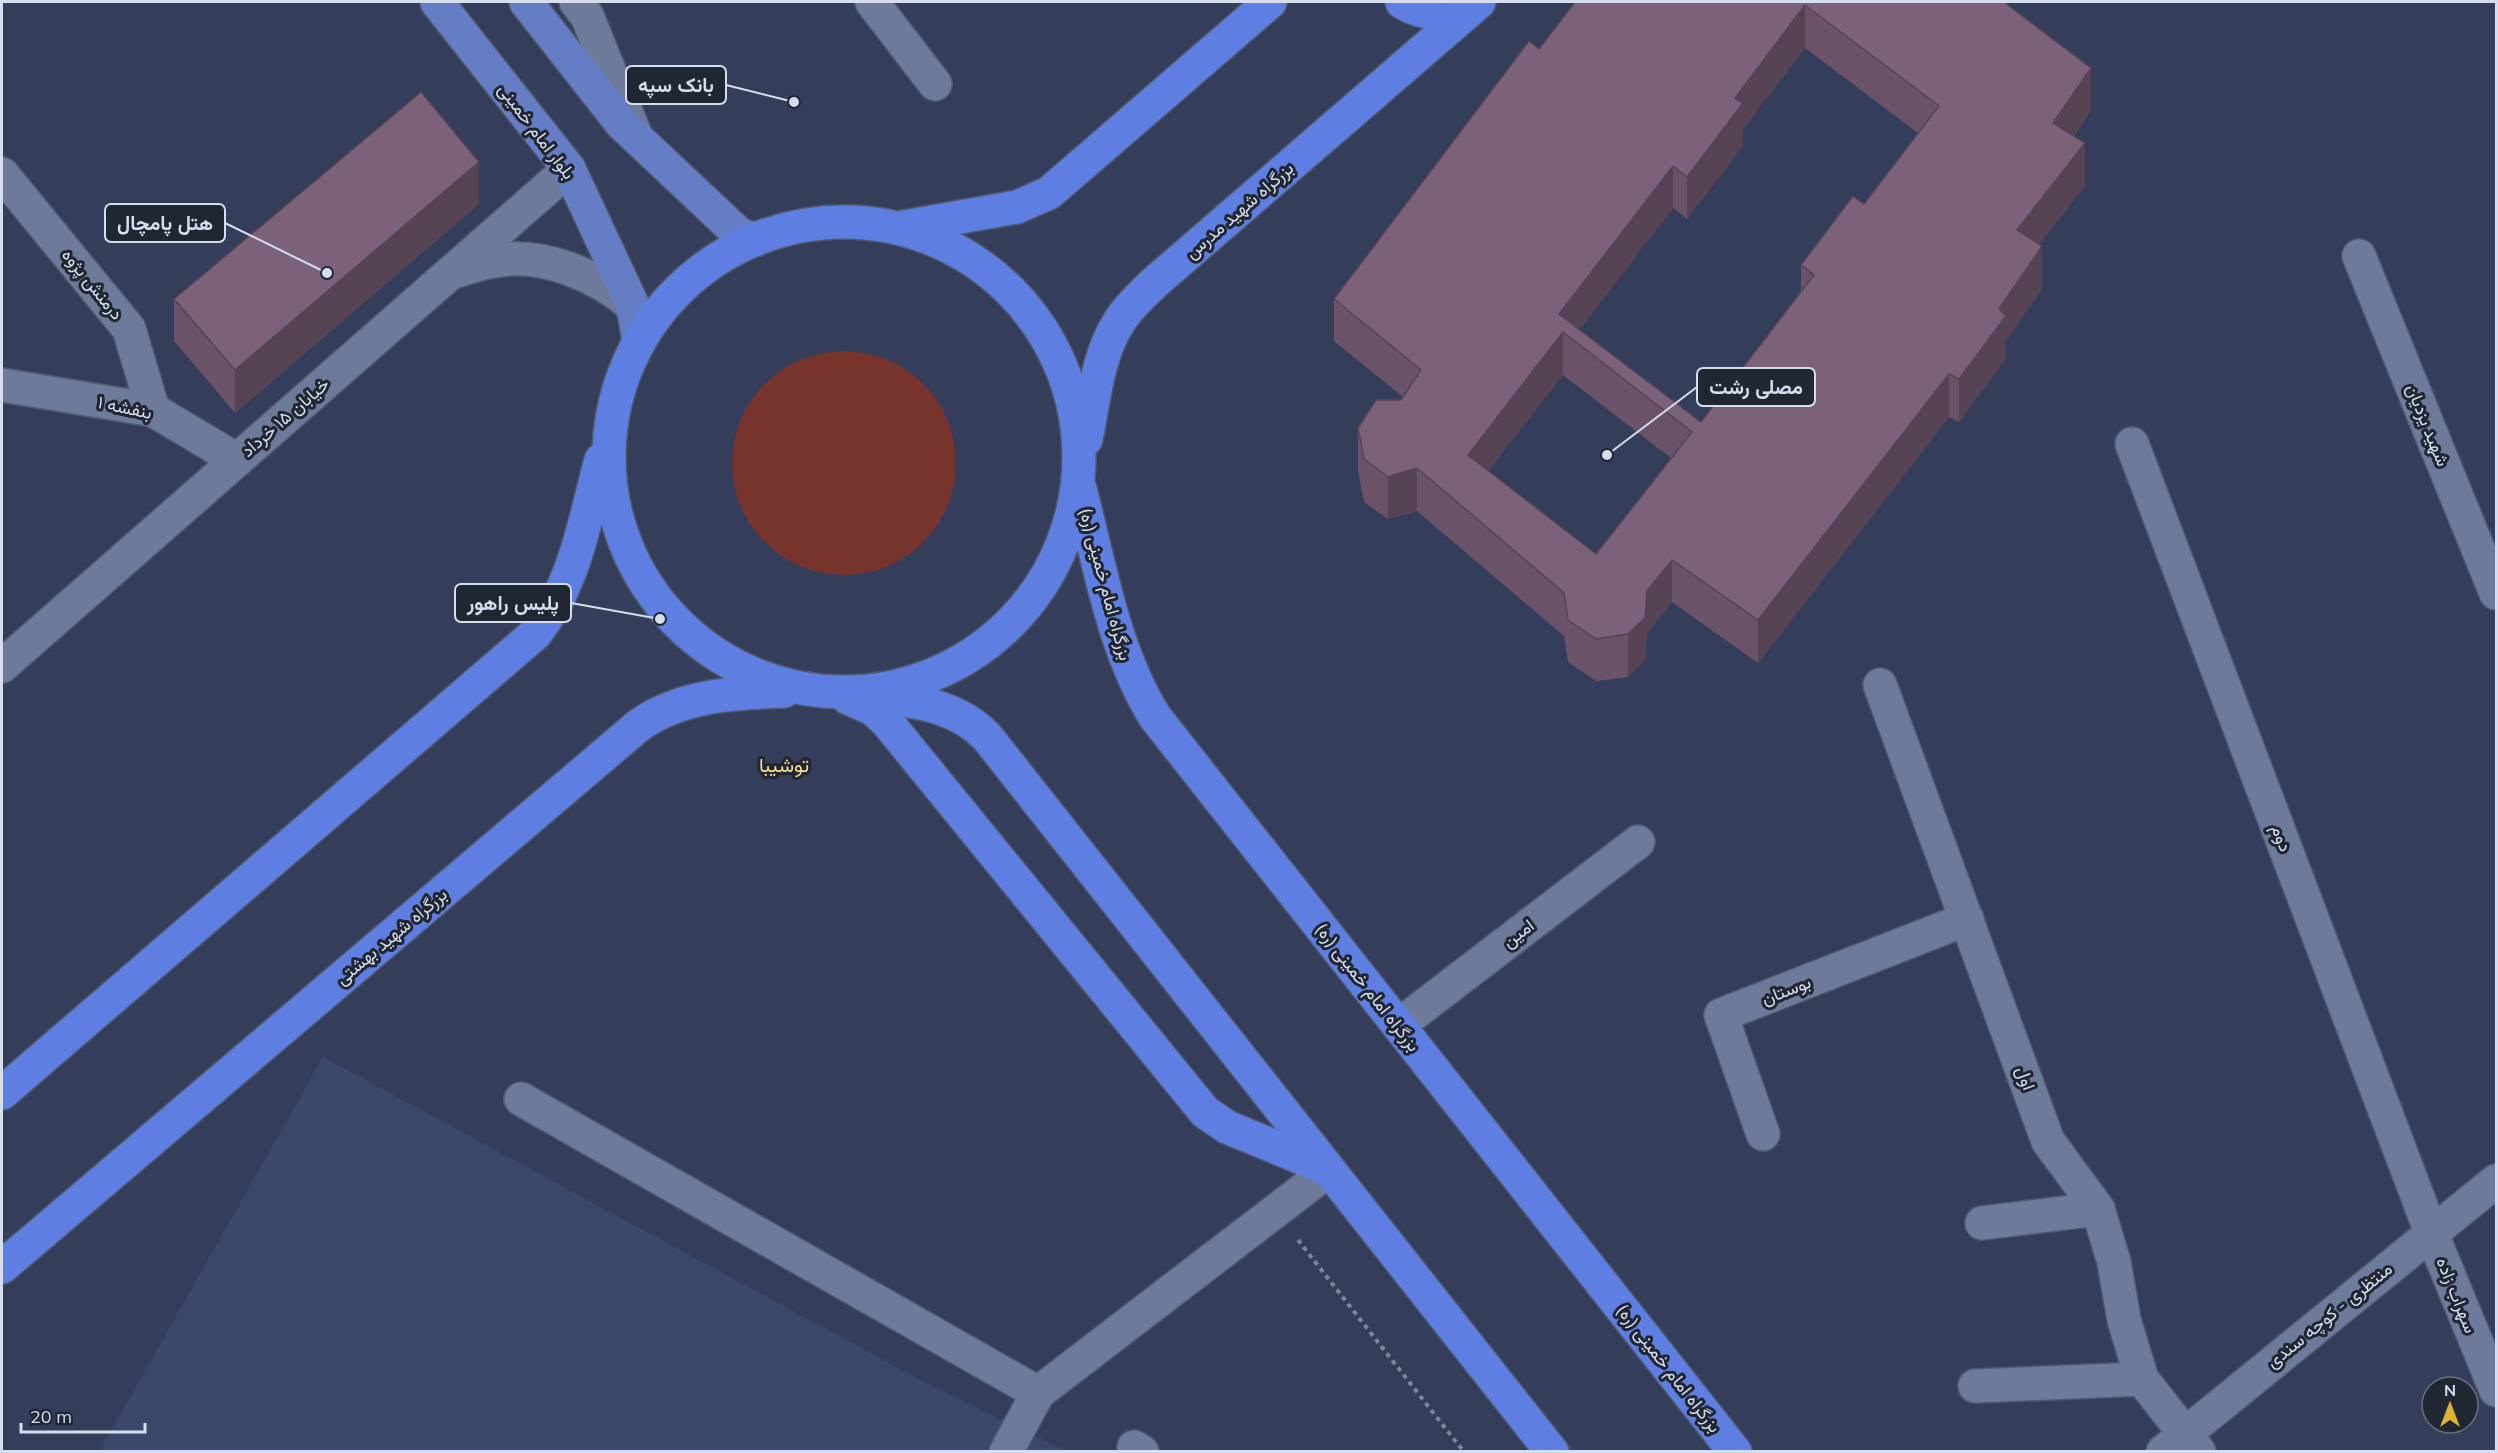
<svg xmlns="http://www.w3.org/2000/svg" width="2498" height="1453" viewBox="0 0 2498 1453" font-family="Mulish,Vazirmatn,sans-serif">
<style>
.built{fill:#3b486a}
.green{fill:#76342d}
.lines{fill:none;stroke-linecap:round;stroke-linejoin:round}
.minor-casing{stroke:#4f5970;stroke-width:36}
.major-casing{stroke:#4f5970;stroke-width:36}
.highway-casing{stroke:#4f5970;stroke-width:36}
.path{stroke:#7d869d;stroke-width:4;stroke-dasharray:4.5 4.5;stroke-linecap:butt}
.minor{stroke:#6e7a9a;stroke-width:33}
.major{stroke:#647dc5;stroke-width:33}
.highway{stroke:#5e7fe1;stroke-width:33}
.wall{fill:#6a5369;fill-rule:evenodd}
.shaded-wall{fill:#564455}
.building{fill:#7b617a;stroke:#564455;stroke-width:1.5;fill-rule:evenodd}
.labels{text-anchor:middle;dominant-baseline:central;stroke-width:6;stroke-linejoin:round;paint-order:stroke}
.street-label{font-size:18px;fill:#d6ddef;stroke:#212633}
.neighbourhood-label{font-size:20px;fill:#fbdb90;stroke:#212633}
.leader{fill:none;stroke:#d6ddef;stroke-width:2}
.callout-dot{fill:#d6ddef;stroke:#212633;stroke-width:2}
.callout{fill:#212633;stroke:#d6ddef;stroke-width:2}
.callout-label{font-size:20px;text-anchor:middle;font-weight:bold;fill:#d6ddef}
</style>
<rect width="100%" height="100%" fill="#343e5a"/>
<path class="built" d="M323 1057 928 1384 1066 1451 99 1452Z"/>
<circle class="green" cx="844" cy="463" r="112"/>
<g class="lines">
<g class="minor-casing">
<g id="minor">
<path d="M576 2 587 16 635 134"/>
<path d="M872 2 935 84"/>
<path d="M2 174 129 329 153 410"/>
<path d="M2359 256 2496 593"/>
<path d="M457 271C469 267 481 263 494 261 542 251 598 276 633 306"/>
<path d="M2 385 153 410 237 460"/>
<path d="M2132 444 2431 1232 2496 1390"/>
<path d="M2 666 569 169"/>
<path d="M1880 685 2048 1141 2098 1209 2114 1262 2124 1320 2142 1379 2199 1452"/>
<path d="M1399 1025 1638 842"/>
<path d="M521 1099 1038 1393 1329 1170"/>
<path d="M1763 1134 1721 1015 1967 919"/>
<path d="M1982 1223 2098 1209"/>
<path d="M1975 1386 2142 1379"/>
<path d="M1134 1447 1142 1452"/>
<path d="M1006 1452 1038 1393"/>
<path d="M2163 1452 2496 1181"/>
</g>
</g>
<g class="major-casing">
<g id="major">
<path d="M437 2 569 169 633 306 639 341"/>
<path d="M526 2 622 124 739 234 755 240"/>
</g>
</g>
<g class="highway-casing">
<g id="highway">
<path d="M1402 2C1424 16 1452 16 1475 4"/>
<circle cx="844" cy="457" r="235"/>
<path d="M904 227 1017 207 1049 193 1270 2"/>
<path d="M1086 439C1094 401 1097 356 1119 322 1128 307 1142 295 1154 283L1479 2"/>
<path d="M1080 489C1100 566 1113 649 1155 717L1735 1452"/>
<path d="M878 696C919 702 957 706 987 737L1552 1452"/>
<path d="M848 698 873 709 887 722 1205 1112 1227 1127 1326 1168"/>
<path d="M2 1093 535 634C575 585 585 519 601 460"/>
<path d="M2 1267 638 726C680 695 734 693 784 691"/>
</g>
</g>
<path class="path" d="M1298 1240 1464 1452"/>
<use href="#minor" class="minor"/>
<use href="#major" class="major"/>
<use href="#highway" class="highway"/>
</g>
<g class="wall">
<path d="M1575 2H2004L2091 110 2074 136 2085 186 2039 244 2042 289 2006 341V358L1959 422 1949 417 1758 663 1672 602 1647 633 1645 660 1628 677 1596 681 1568 662 1564 636 1417 511 1388 519 1364 502 1358 471V428L1401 400 1403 397 1334 341V299L1539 49ZM1805 48 1918 133 1864 204 1801 265V291L1701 422 1579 330 1673 208 1687 219 1743 146V129ZM1563 375 1671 458 1596 554 1488 470Z"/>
<path d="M479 204 235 413 174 341V299Z"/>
</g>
<g class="shaded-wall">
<path d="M1805 5V48L1743 129V146L1687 219V177L1735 98Z"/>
<path d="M2091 68V110L2053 165V123Z"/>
<path d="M2085 143V186L2017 272V230Z"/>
<path d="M479 162V204L235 413V370Z"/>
<path d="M1673 166V208L1572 339 1563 332V375L1468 497V455L1559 314Z"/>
<path d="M2042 246V289L2006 341V358L1959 422V379L1999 309Z"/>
<path d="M1949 374V417L1758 663V620Z"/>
<path d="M1417 468V511L1388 519V477Z"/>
<path d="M1672 560V602L1647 633 1645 660 1628 677V634L1647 591Z"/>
</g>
<g class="building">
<path d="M1575 2H2004L2091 68 2053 123 2085 143 2017 230 2042 246 1999 309 2006 316 1959 379 1949 374 1758 620 1672 560 1647 591 1645 618 1628 634 1596 639 1568 620 1564 593 1417 468 1388 477 1364 459 1358 428 1376 400H1401L1421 370 1334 299 1529 41 1539 49ZM1805 5 1939 106 1864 204 1853 196 1801 265 1814 275 1701 422 1559 314 1673 166 1687 177 1743 103 1735 98ZM1563 332 1692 432 1596 554 1468 455Z"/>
<path d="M421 92 479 162 235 370 174 299Z"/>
</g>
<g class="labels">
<g class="street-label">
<text transform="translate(537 131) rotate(53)">بلوار امام خمینی</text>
<text transform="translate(1239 210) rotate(-41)">بزرگراه شهید مدرس</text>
<text transform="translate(93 284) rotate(51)">درمنش پژوه</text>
<text transform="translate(125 407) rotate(12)">بنفشه ۱</text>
<text transform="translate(285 417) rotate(-41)">خیابان ۱۵ خرداد</text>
<text transform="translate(2428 425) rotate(68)">شهید یزدیان</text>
<text transform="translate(1106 584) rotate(75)">بزرگراه امام خمینی (ره)</text>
<text transform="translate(2282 838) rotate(69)">دوم</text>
<text transform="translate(1518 933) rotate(-37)">امین</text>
<text transform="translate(391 936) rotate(-40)">بزرگراه شهید بهشتی</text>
<text transform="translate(1368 987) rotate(52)">بزرگراه امام خمینی (ره)</text>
<text transform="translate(1786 990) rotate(-21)">بوستان</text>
<text transform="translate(2026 1078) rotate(70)">اول</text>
<text transform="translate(2457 1295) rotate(68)">سهراب زاده</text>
<text transform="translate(2329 1315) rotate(-39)">منتظری - کوچه سندی</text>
<text transform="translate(1669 1368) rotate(52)">بزرگراه امام خمینی (ره)</text>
</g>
<g class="neighbourhood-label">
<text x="784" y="764">توشیبا</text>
</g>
</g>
<path class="leader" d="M794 102L726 85M327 273L225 223M1607 455L1697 387M660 619L571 603"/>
<g class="callout-dot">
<circle cx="794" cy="102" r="6"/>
<circle cx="327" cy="273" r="6"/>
<circle cx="1607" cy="455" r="6"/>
<circle cx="660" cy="619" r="6"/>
</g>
<g class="callout">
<rect x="626" y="66" width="100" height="38" rx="6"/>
<rect x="105" y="204" width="120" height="38" rx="6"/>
<rect x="1697" y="368" width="118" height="38" rx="6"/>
<rect x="455" y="584" width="116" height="38" rx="6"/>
</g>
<g class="callout-label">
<text x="676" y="92">بانک سپه</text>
<text x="165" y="230">هتل پامچال</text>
<text x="1756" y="394">مصلی رشت</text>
<text x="513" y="610">پلیس راهور</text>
</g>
<rect width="2498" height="1453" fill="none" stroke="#d6ddef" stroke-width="6"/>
<g transform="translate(2450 1405)"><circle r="28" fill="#212633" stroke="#696f7e" stroke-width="1.5"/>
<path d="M0-4.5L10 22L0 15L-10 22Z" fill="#deb133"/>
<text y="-9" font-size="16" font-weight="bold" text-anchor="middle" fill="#d6ddef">N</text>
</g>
<path d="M21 1423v9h124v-9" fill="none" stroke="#d6ddef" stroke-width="3"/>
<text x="30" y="1423" font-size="18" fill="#d6ddef" stroke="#212633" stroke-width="4.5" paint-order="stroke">20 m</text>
</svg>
